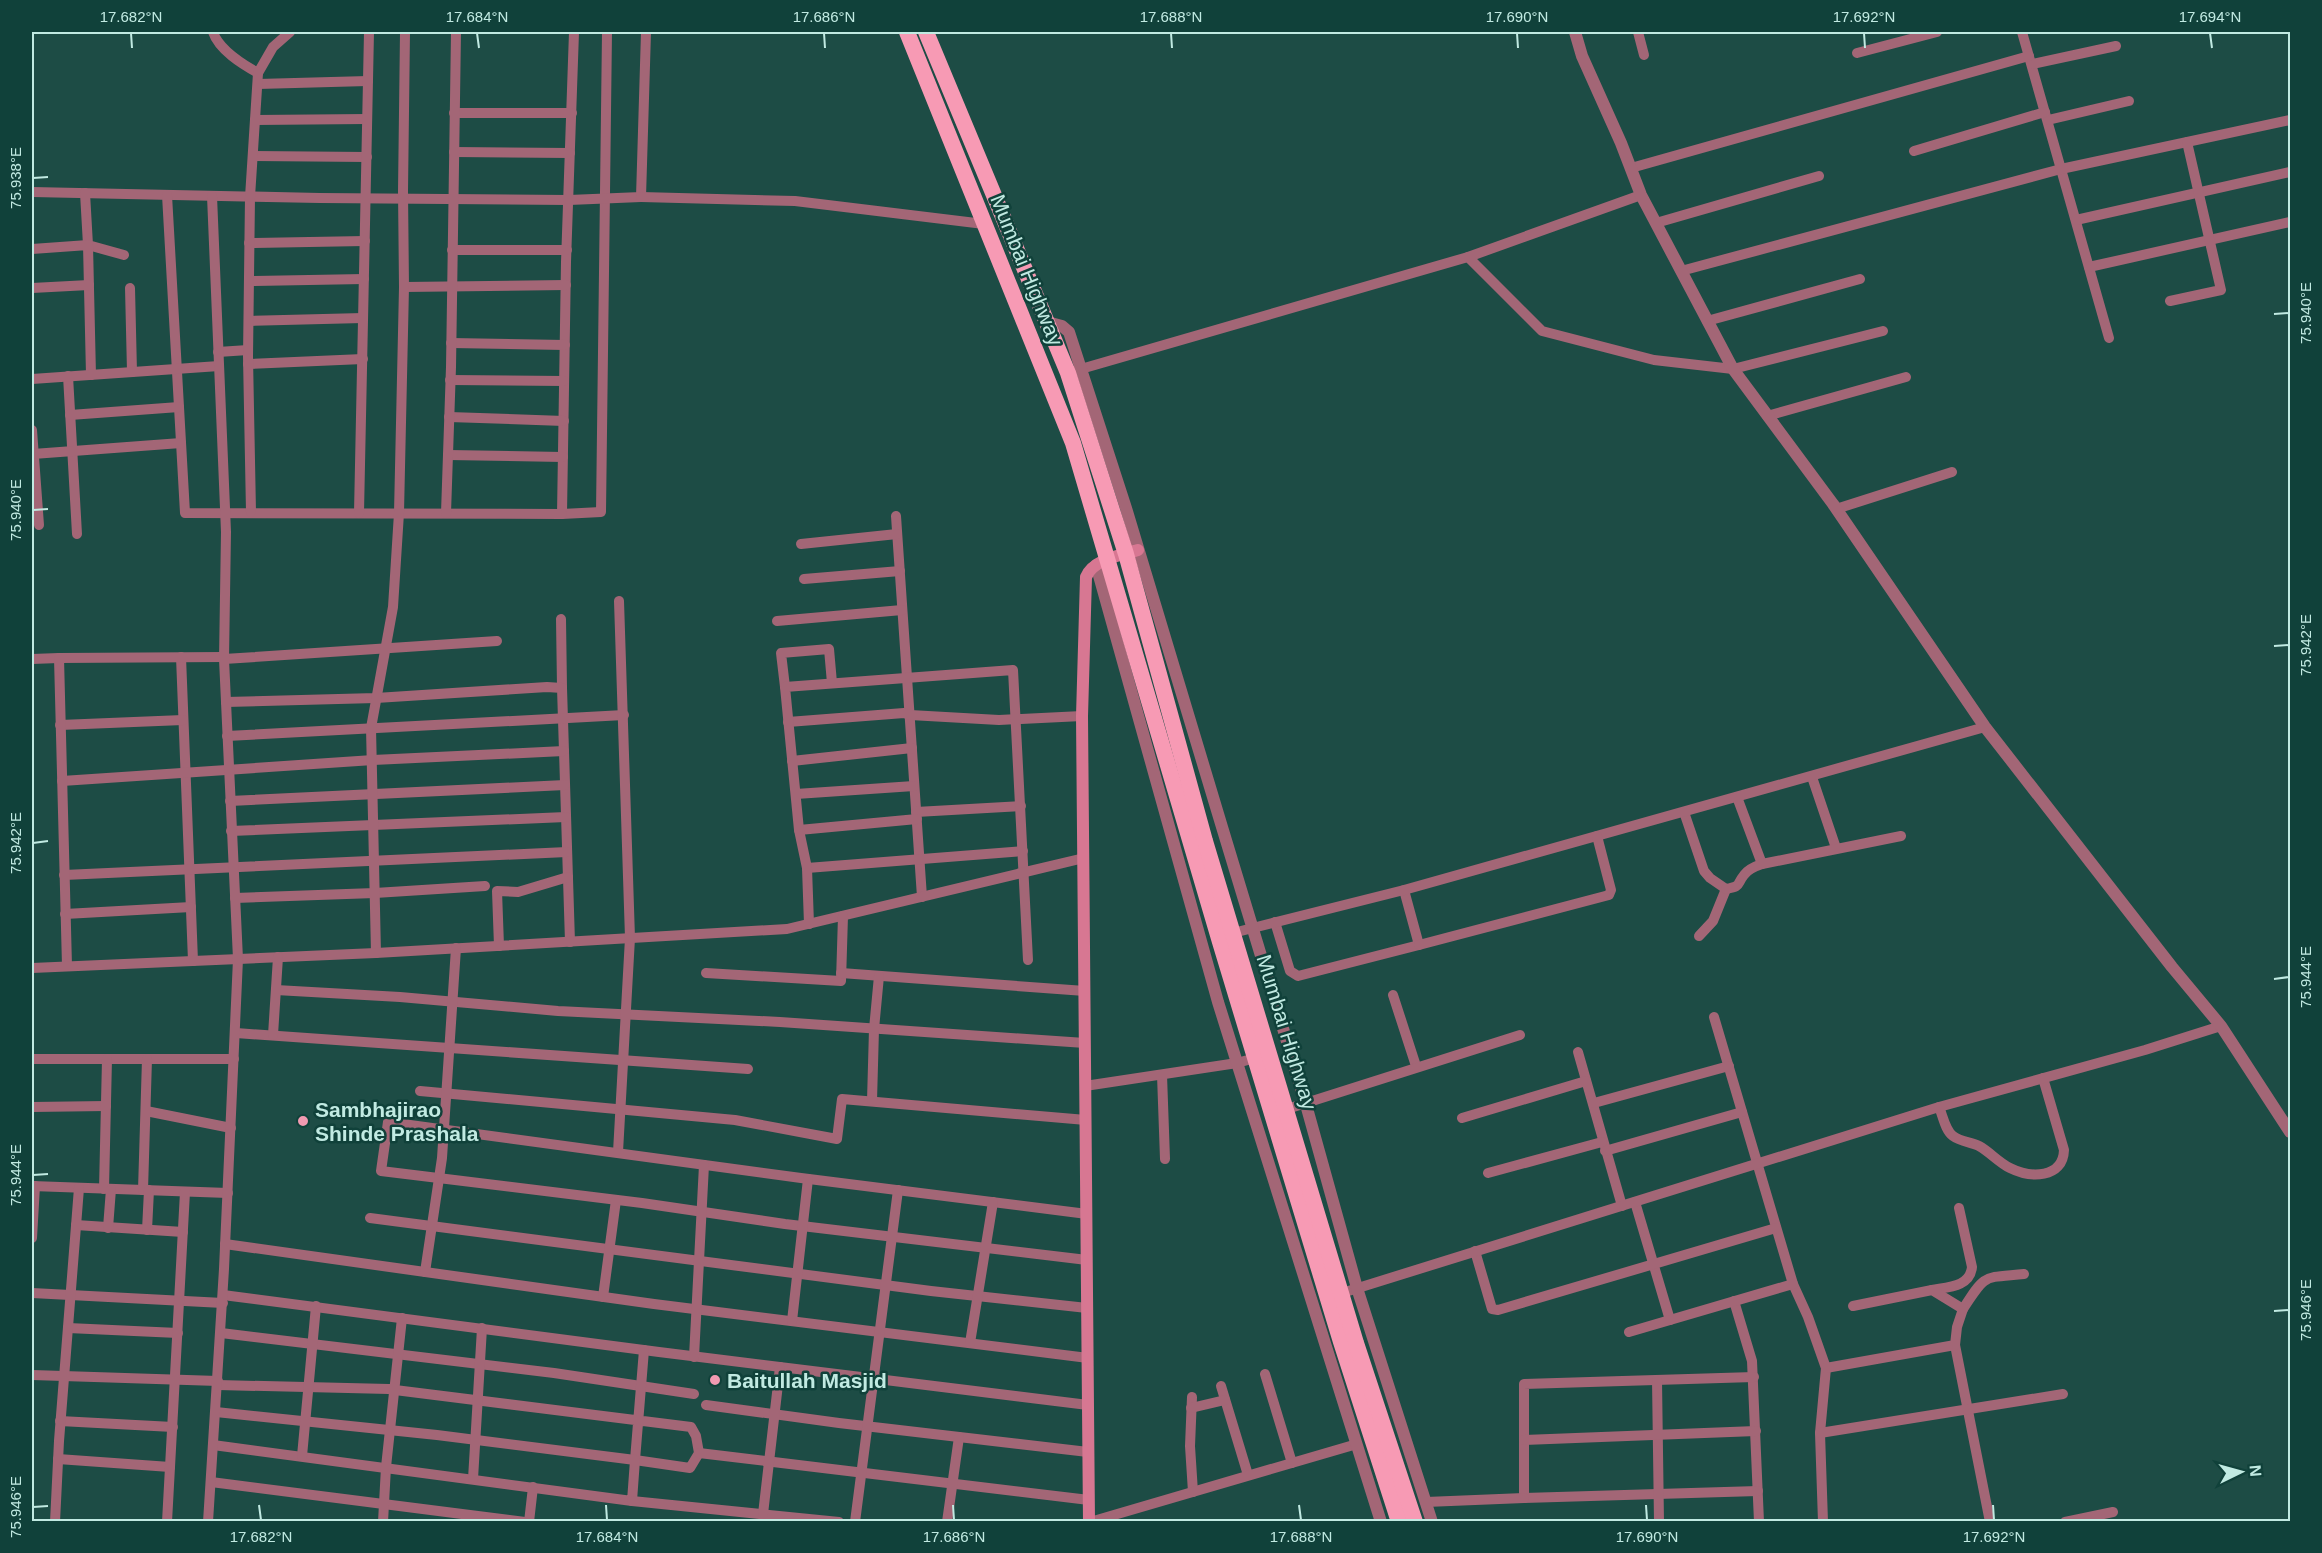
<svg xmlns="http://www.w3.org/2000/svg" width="2322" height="1553" viewBox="0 0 2322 1553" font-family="Arial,sans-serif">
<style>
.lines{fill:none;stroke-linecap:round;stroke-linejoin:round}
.minor{stroke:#a36676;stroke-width:10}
.tertiary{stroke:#a36676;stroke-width:12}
.secondary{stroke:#d77792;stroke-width:12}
.trunk{stroke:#f79ab4;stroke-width:16}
.ticks{fill:none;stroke:#c1eae2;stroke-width:2}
.poi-dot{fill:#f19ab1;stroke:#10413a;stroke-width:2}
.labels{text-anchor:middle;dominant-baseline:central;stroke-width:5;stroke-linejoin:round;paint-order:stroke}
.street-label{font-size:21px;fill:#c1eae2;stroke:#10413a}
.poi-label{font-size:21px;font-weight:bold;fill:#c1eae2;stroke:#10413a;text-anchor:start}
.neatline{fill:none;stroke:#c1eae2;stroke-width:2}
.ticks-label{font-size:15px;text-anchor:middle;fill:#c1eae2}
</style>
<rect width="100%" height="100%" fill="#1d4c45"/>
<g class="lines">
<g class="minor">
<path d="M213 32C219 50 242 64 258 73"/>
<path d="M574 32 566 262 562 514 601 512 607 32"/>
<path d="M1638 32 1644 55"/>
<path d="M2022 32 2109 338"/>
<path d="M1857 53 1937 32"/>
<path d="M2032 64 2116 46"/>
<path d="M258 84 368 81"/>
<path d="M454 113H572"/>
<path d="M255 120 367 119"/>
<path d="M2048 120 2129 101"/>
<path d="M1914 151 2045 112"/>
<path d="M454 152 570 153"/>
<path d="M253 156 367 157"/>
<path d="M1631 168 2029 56"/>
<path d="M32 192 320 198 569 200 641 197 646 32"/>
<path d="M85 193 88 245 124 255"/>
<path d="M167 195 185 513 562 514"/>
<path d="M641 197 795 201 984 224"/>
<path d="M2076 220 2290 172"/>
<path d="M1656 223 1819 176"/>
<path d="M249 243 365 241"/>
<path d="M32 249 88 245 91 375"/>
<path d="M452 250H567"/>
<path d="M1468 257 1641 195"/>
<path d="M2089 267 2290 222"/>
<path d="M1681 271 2061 169 2290 120"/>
<path d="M249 281 364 279"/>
<path d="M404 287 566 285"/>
<path d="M32 288 89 285"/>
<path d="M130 288 132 372"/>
<path d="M2170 301 2221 290 2187 142"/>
<path d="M249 321 363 318"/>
<path d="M1707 321 1860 279"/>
<path d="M451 343 565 345"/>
<path d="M218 352 248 350"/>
<path d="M248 364 363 359"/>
<path d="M1074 371 1468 257 1542 331 1654 360 1733 369 1883 331"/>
<path d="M68 376 77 534"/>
<path d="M32 379 219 366"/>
<path d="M450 380 564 381"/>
<path d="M70 415 179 407"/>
<path d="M1767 416 1906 377"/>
<path d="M449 417 564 421"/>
<path d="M32 430 39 525"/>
<path d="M33 454 181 443"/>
<path d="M448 455 563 457"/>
<path d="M1836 509 1952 472"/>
<path d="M251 512 248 357 250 197 258 73 273 47 290 32"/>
<path d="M359 513 369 32"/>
<path d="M446 513 451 367 456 32"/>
<path d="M896 516 922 897"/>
<path d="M801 544 897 534"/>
<path d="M804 579 900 571"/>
<path d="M561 619 562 688"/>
<path d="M777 621 902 610"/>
<path d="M181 657 193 961"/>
<path d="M32 659 59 658"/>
<path d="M224 659 497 641"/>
<path d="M785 687 781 653 829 649 832 683"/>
<path d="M226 702 376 698 547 687 562 688 570 942"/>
<path d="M788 722 904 713 910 715 999 720 1082 716"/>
<path d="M60 725 183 720"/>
<path d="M227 736 624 715"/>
<path d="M792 761 912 748"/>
<path d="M1812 777 1836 848"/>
<path d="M62 781 373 760 564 751"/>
<path d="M796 794 914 786"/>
<path d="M1737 797 1762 864"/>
<path d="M230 801 565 785"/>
<path d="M916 812 1021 806"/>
<path d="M1684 812 1704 871 1710 878 1726 889 1713 921 1699 936"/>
<path d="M799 830 917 819"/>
<path d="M231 831 566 817"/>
<path d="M807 868 1023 851"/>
<path d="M64 875 567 852"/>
<path d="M1726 889C1742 886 1736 885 1744 875 1748 869 1756 866 1762 864L1901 836"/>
<path d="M235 898 375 893 485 886"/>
<path d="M65 914 191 907"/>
<path d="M1275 922 1290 971 1298 976 1419 945 1404 890"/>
<path d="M809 924 807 868 799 830 785 687 1013 670 1028 960"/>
<path d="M1233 933 1404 890 1985 727"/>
<path d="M1419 945 1609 895 1611 890 1597 836"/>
<path d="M499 946 497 891 518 892 568 877"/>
<path d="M376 953 371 728 393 607 399 513 404 287 403 191 405 32"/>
<path d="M67 966 59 658 224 657"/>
<path d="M32 968 376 953 787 929 1084 858"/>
<path d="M706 973 841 981 843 916"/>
<path d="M841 973 1085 991"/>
<path d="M276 990 400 997 558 1011 780 1022 1085 1043"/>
<path d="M1393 995 1416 1066"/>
<path d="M1714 1017 1793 1284 1808 1317 1826 1368 1820 1433 1823 1522"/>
<path d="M236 1033 748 1069"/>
<path d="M273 1035 278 957"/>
<path d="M1578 1052 1622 1206"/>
<path d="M32 1059H234"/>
<path d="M1162 1075 1165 1159"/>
<path d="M1085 1086 1237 1063 1255 1058"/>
<path d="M420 1091 735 1120 837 1139 842 1099 1086 1120"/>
<path d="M872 1101 874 1029 879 976"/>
<path d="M1594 1103 1729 1066"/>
<path d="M32 1107 106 1106"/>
<path d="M1939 1107C1943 1116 1945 1130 1953 1136 1961 1142 1971 1142 1979 1146 1990 1152 1998 1162 2010 1168 2030 1178 2063 1179 2064 1150L2043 1078"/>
<path d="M1287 1109 1520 1035"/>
<path d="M146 1111 231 1128"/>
<path d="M1462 1118 1586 1081"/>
<path d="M1605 1151 1742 1112"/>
<path d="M618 1152 630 938 619 601"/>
<path d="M1488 1173 1602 1142"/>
<path d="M32 1186 228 1193"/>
<path d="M104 1189 107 1059"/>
<path d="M143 1190 147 1059"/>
<path d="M1635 1202 1670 1320"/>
<path d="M1087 1214 801 1178 388 1122 381 1171 642 1203 785 1224 1087 1260"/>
<path d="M370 1218 931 1291 1087 1308"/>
<path d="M76 1225 183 1232"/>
<path d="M108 1228 111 1189"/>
<path d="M147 1230 149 1190"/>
<path d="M32 1238 35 1186"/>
<path d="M225 1244 654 1304 1088 1358"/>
<path d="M1475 1251 1492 1309 1498 1310 1776 1228"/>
<path d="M425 1272 442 1158 456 948"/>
<path d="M1932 1290C1948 1287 1970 1287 1972 1267L1959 1208"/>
<path d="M32 1293 223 1303"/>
<path d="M1342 1293 1939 1107 2145 1050 2221 1026"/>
<path d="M223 1295 659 1352 1088 1405"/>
<path d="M603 1297 616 1200"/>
<path d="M1734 1301 1752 1361 1759 1522"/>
<path d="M1963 1309C1986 1273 1983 1278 2024 1274"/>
<path d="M792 1321 808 1179"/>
<path d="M68 1328 178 1333"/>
<path d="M1629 1332 1793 1284"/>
<path d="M221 1333 554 1373 694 1394"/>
<path d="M970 1343 993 1202"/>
<path d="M1955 1345 1990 1522"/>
<path d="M694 1357 704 1165"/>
<path d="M1826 1368 1955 1345 1957 1327 1963 1309 1932 1290 1853 1306"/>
<path d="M1265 1374 1292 1463"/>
<path d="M32 1375 218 1381"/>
<path d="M1754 1377 1524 1384V1498L1758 1491"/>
<path d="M1657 1380 1659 1522"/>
<path d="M218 1385 389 1389 395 1390C494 1402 592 1415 691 1427L696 1436 699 1453 690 1468 635 1460C638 1423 641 1387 644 1350"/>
<path d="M1221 1386 1248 1475"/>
<path d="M1192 1397 1190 1446 1193 1492"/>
<path d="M706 1405 839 1423 1088 1452"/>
<path d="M1191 1408 1225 1400"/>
<path d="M60 1421 173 1427"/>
<path d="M1820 1433 2063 1394"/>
<path d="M1524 1440 1756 1431"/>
<path d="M213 1445 632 1501 635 1460 437 1435 216 1412"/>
<path d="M699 1453 1089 1500"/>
<path d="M302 1456 316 1306"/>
<path d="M58 1459 170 1467"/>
<path d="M473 1479 482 1328"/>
<path d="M211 1482 525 1522"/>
<path d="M632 1501 839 1522"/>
<path d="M1426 1502 1524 1498"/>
<path d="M763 1514 780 1367"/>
<path d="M55 1522 59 1441 79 1188"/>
<path d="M167 1522 185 1192"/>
<path d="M208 1522 224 1269 238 959 224 659 226 532 212 196"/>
<path d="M383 1522 386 1467 402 1318"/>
<path d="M529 1522 533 1487"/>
<path d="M855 1522 898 1190"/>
<path d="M947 1522 959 1437"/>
<path d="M1090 1522 1357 1444"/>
<path d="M2065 1522 2113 1512"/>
</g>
<g class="tertiary">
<path d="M1575 32 1582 56 1621 143 1641 195 1733 369 1833 504 1985 727 2172 967 2221 1026 2290 1132"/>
<path d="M1047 322 1062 326 1069 332 1126 508 1222 827 1305 1101 1357 1288 1432 1522"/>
<path d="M1096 565 1218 1002 1381 1522"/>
</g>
<path class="secondary" d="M1089 1522 1082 716 1086 577C1093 559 1122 555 1138 550"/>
<g class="trunk">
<path d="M907 32 1073 443 1220 942 1341 1342 1399 1522"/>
<path d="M926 32 1068 373 1126 554 1205 841 1356 1343 1415 1522"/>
</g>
</g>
<path class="ticks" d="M131 33 132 48M477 33 479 48M824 33 825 48M1171 33 1172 48M1517 33 1518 48M1864 33 1865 48M2210 33 2212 48M33 178 48 177M2274 314 2289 313M33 510 48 509M2274 646 2289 645M33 843 48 841M2274 979 2289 977M33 1175 48 1174M2274 1311 2289 1310M259 1505 261 1520M606 1505 607 1520M953 1505 954 1520M1299 1505 1301 1520M1646 1505 1647 1520M1993 1505 1994 1520M33 1507 48 1506"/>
<g class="poi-dot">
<circle cx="303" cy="1121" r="6"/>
<circle cx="715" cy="1380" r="6"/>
</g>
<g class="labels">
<g class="street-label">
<text transform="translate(1027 270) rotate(68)">Mumbai Highway</text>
<text transform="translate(1287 1032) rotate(73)">Mumbai Highway</text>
</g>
<g class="poi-label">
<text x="315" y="1109">Sambhajirao<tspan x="315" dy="24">Shinde Prashala</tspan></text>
<text x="727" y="1380">Baitullah Masjid</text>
</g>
</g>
<rect width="2322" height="1553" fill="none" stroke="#10413a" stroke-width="66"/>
<g transform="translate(2241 1472) rotate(85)" stroke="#10413a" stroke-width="4.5" paint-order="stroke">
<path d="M0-4.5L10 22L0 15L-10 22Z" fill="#c1eae2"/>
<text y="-9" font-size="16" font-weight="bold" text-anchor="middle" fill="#c1eae2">N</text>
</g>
<rect x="33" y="33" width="2256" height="1487" class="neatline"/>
<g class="ticks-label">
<text x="131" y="22">17.682°N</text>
<text x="477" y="22">17.684°N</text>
<text x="824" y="22">17.686°N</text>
<text x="1171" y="22">17.688°N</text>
<text x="1517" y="22">17.690°N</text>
<text x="1864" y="22">17.692°N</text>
<text x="2210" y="22">17.694°N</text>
<text transform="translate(16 178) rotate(-90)" y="5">75.938°E</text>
<text transform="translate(2306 313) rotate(-90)" y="5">75.940°E</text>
<text transform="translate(16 510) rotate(-90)" y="5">75.940°E</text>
<text transform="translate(2306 645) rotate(-90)" y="5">75.942°E</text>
<text transform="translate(16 843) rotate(-90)" y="5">75.942°E</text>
<text transform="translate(2306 977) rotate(-90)" y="5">75.944°E</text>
<text transform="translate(16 1175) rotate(-90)" y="5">75.944°E</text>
<text transform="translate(2306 1310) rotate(-90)" y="5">75.946°E</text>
<text transform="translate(16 1507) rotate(-90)" y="5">75.946°E</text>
<text x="261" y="1542">17.682°N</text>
<text x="607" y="1542">17.684°N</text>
<text x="954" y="1542">17.686°N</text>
<text x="1301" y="1542">17.688°N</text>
<text x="1647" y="1542">17.690°N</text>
<text x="1994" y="1542">17.692°N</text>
</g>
</svg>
